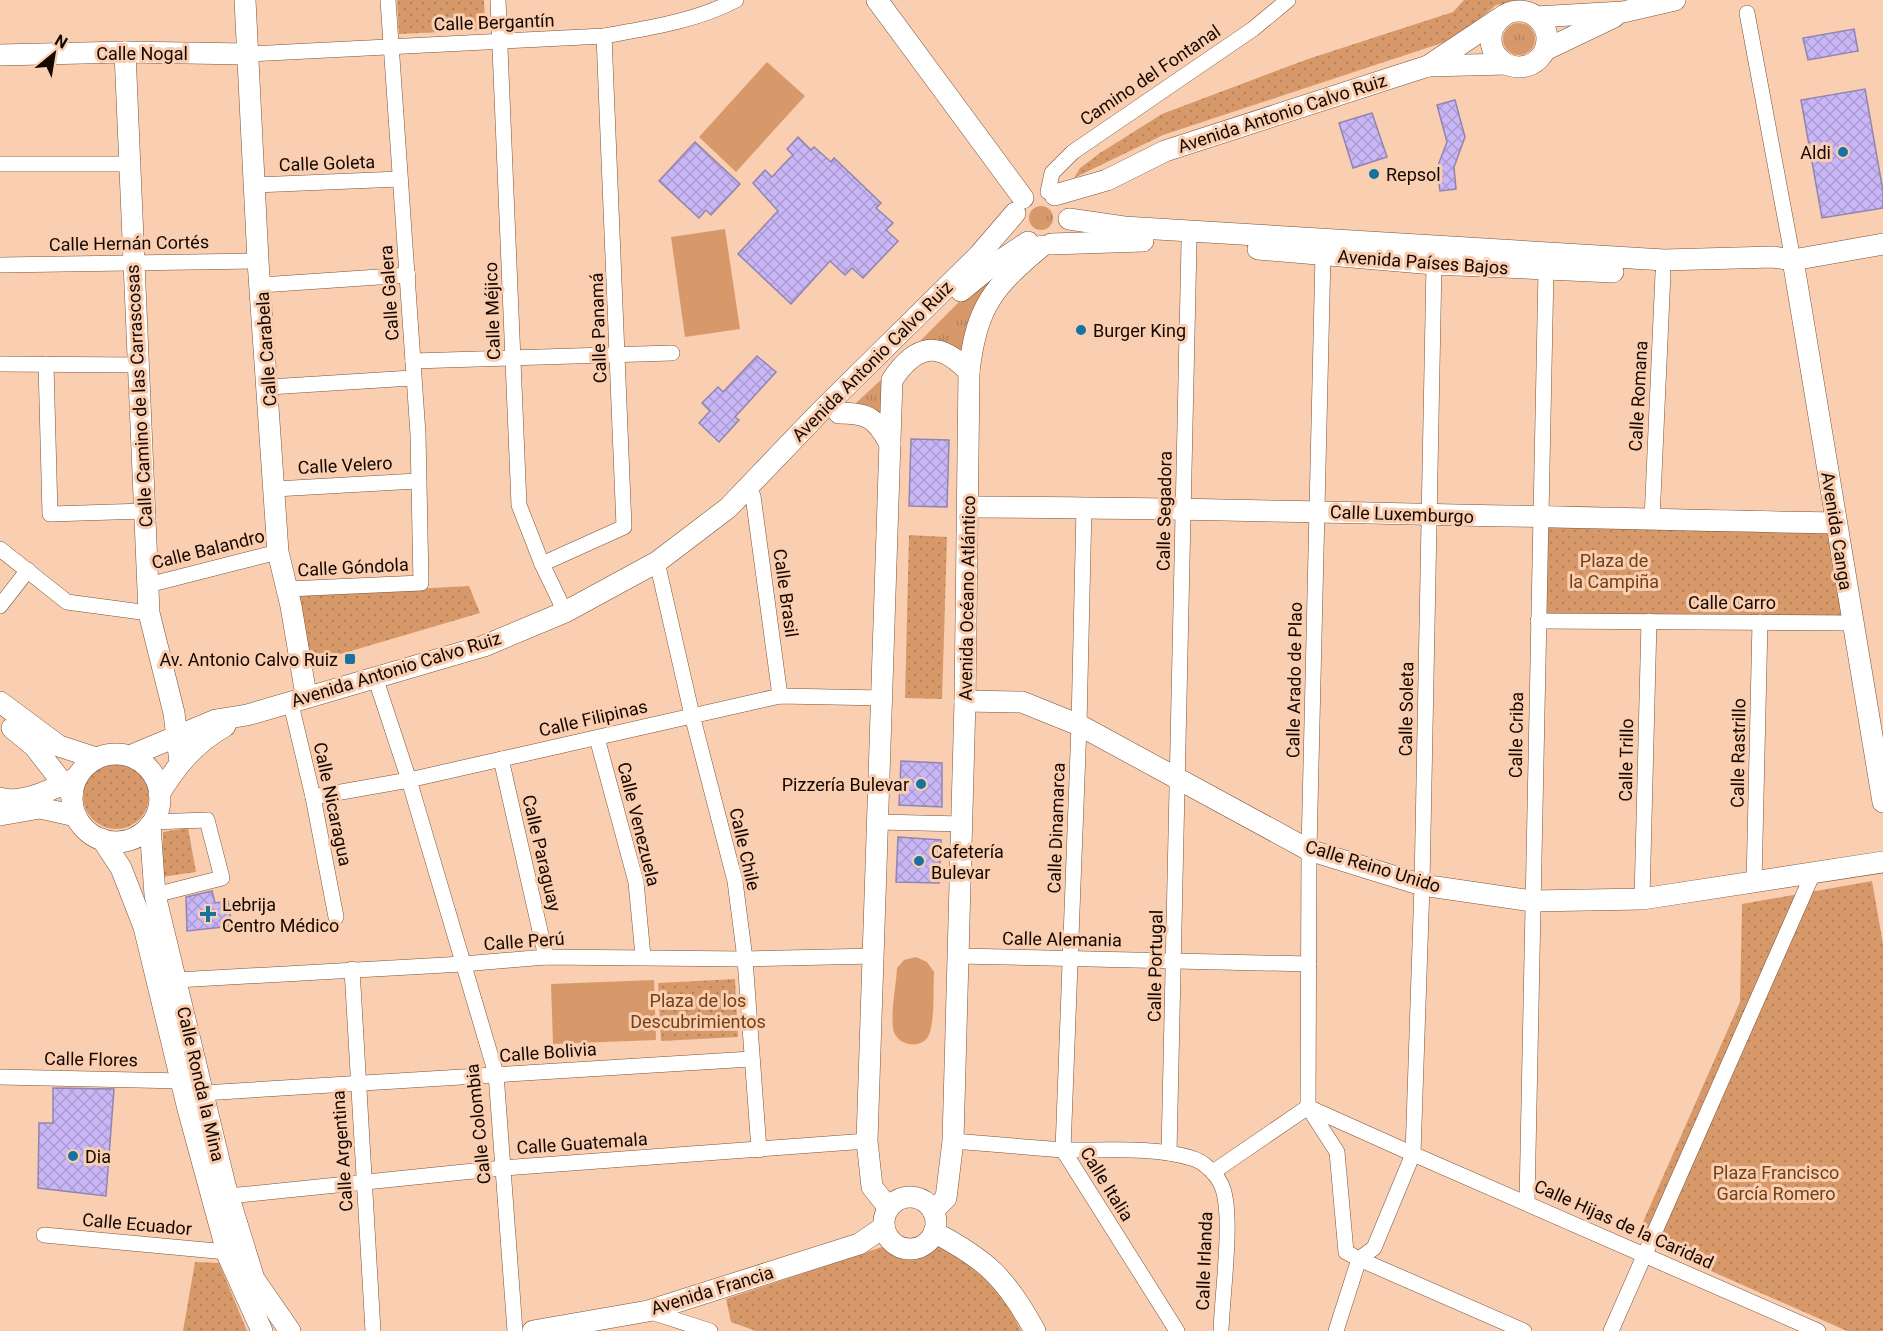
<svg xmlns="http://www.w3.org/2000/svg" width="1883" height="1331" viewBox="0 0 1883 1331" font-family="Roboto,sans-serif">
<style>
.grass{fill:url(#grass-tufts)}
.park{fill:url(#park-dots)}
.pitch{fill:#d8996a}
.building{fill:url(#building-cross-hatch);stroke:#9185b0;stroke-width:1.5}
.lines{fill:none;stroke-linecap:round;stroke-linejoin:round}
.street-casing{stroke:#785338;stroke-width:16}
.secondary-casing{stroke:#785338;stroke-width:22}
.street{stroke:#fff;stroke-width:15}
.secondary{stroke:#fff;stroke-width:21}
.poi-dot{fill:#1673a1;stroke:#faceb0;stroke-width:2}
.labels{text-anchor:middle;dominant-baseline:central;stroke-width:6;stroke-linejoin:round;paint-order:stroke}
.street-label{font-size:18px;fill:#150801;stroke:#faceb0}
.poi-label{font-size:18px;fill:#150801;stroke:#faceb0;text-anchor:start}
.park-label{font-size:18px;fill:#714118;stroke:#faceb0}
</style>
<defs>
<pattern id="grass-tufts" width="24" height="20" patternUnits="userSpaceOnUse" patternTransform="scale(1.5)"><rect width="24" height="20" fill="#d8996a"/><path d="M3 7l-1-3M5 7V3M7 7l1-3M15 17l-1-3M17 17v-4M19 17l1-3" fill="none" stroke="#b8825a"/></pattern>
<pattern id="park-dots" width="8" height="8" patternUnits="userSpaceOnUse" patternTransform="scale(1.5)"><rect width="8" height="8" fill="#d8996a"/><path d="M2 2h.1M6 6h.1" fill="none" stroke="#b8825a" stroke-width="1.8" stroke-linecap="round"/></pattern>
<pattern id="building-cross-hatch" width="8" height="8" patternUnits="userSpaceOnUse" patternTransform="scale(1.5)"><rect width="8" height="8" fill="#c8b6f6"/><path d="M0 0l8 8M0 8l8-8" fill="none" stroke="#ab9bd1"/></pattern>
</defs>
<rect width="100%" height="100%" fill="#faceb0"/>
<g class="grass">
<circle cx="1519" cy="39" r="16"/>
<circle cx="1041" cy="218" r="12"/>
<path d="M1007 263C986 292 967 316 963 353L937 341H920L976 285Z"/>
<path d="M884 377 882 415 856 403Z"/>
</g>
<g class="park">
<path d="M397 0H484L485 30 399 34Z"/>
<path d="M1464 0H1516L1496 5 1457 38 1163 135 1074 178 1080 168 1100 153 1162 114 1308 59 1453 12Z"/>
<path d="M1548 526 1828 530 1844 618 1545 613Z"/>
<path d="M909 535 947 537 942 699 905 698Z"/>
<path d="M469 586 480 613 310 663 296 595Z"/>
<circle cx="116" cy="796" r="33"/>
<path d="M188 828 196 872 162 877 163 832Z"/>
<path d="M1872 881 1883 944V1331H1847L1636 1238 1740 1002 1742 904Z"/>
<path d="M735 979 738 1037 661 1041 658 983Z"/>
<path d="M945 1244 1003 1294 1021 1331H756L731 1322 726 1299 882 1247 913 1257Z"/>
<path d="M195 1262 219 1263 247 1331H183Z"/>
</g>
<g class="pitch">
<path d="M767 62 805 96 736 172 699 137Z"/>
<path d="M725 229 740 329 685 337 671 237Z"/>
<path d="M916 957 927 962 934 972C933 990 935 1014 930 1032 925 1051 895 1047 893 1028 891 1009 896 987 897 968L904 960Z"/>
<path d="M654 980 656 1040 553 1044 551 984Z"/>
</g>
<g class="building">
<path d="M1854 29 1858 51 1808 60 1803 38Z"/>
<path d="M1865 89 1883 191V208L1822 218 1801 100Z"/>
<path d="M1455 100 1465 137 1454 167 1456 189 1440 191 1437 168 1447 142 1437 105Z"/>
<path d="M1372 113 1387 157 1353 168 1339 123Z"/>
<path d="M798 137 811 150 814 147 831 162 834 158 881 203 876 208 893 223 886 230 898 241 863 278 852 268 845 275 830 261 791 304 738 254 778 211 753 183 765 170 772 177 783 165 793 155 787 149Z"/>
<path d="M695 142 740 184 711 215 706 210 699 218 659 181Z"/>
<path d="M757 356 776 372 735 417 739 420 719 442 699 423 710 411 702 403 718 387 723 392Z"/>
<path d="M911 439 949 440 947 507 909 506Z"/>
<path d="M901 761 942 763V807L899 805Z"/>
<path d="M898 837 941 840 939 883 896 882Z"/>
<path d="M212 891 215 903 228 901 232 926 187 931 186 897Z"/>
<path d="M53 1088 114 1089 106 1196 38 1188 39 1123H53Z"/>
</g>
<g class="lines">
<g class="street-casing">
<g id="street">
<path d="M498 0 519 505 542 564 565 612"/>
<path d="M1747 13 1793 260"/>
<path d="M247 54 604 36C649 28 696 21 736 0"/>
<path d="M0 164H128"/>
<path d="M255 185 400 179"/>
<path d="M1048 192 1052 173 1073 152 1253 29 1288 0"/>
<path d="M1434 264 1422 885 1413 1154 1818 1331"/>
<path d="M0 265 258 261"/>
<path d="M261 285 408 275"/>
<path d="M413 361 672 353"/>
<path d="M0 364 139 365"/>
<path d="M46 364 50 514 145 511"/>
<path d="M269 387 412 378"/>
<path d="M275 489 417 481"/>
<path d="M753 496 780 696"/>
<path d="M1084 507 1079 725 1063 1150C1104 1151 1151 1146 1191 1158 1204 1161 1219 1176 1223 1189 1233 1219 1222 1296 1221 1331"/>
<path d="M1652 520 1663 273"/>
<path d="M0 549 67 602 149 613"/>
<path d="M657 562 692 715 735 881 745 959 759 1150"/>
<path d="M542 564 624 527 604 36"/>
<path d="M148 585 278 552"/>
<path d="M287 589 421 583 418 434 388 0"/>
<path d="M0 606 28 570"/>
<path d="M1538 621 1853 623"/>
<path d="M375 677 409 780 496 1074 515 1331"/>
<path d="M290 700 313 797 336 917"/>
<path d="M597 738 636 882 643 956"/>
<path d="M501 759 546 957"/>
<path d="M313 797 409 780 780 696 884 698"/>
<path d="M152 822 207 820 222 878 155 895"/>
<path d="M879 822 962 824"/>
<path d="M1754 884 1760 622"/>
<path d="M1642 899 1649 621"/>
<path d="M958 956 1309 964"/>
<path d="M352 969 373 1331"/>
<path d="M176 980 463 964 546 957 745 959 875 956"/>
<path d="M0 1077 182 1081"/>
<path d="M203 1093 751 1059"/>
<path d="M1308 1107 1309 850 1323 254"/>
<path d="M1308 1107 1413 1154 1374 1248 1359 1259 1346 1252 1337 1152Z"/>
<path d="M953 1141 1063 1150 1177 1331"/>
<path d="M1169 1153 1189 243"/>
<path d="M1213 1172 1308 1107"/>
<path d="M229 1196 503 1168 867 1141"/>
<path d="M1527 1202 1546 270"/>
<path d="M44 1235 227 1252"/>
<path d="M648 1311 710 1331"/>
<path d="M1336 1331 1359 1259 1524 1331"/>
<path d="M1611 1331 1814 871"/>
</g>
</g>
<g class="secondary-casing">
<g id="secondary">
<path d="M245 0 258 261 278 552 291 606 306 695"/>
<path d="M877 0 1023 198"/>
<circle cx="1519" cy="39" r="28"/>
<path d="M1536 17 1623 12 1675 0"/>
<path d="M1545 50 1614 17"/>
<path d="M125 52 149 613 174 713 180 762"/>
<path d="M0 55 125 52 247 54"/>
<path d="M1428 66 1507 64"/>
<path d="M1055 195 1107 180 1165 151 1428 66 1500 18"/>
<path d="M1069 219 1124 227 1664 260 1773 257 1793 260 1883 244"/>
<path d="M1051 244 1143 241"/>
<path d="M1258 249 1434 264 1613 272"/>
<path d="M1793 260 1883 802"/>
<path d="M961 291 989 268 1028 242"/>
<path d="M969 372C976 307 993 287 1042 246"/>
<path d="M839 413C868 413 876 418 890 444"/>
<path d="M969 507C1258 508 1547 518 1836 523"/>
<path d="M965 701 1022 702 1079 725 1309 850 1422 885 1532 901 1642 899 1883 862"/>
<path d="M0 702 59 746 96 758"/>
<path d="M12 728 34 746 72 795"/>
<circle cx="116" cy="798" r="44"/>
<path d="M130 756 216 720 247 715 484 646 565 612 657 562 728 508 819 413 979 255 1015 213"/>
<path d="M159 794C177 765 195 743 225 726"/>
<path d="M0 798C24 805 54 788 76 778"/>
<path d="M0 815 40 808 76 816"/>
<path d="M150 825 155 895 225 1185 254 1279 290 1331"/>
<path d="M102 839 121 868 144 927 188 1109 228 1256 262 1331"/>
<circle cx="910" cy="1223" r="26"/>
<path d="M888 1207 872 1187 867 1141 892 380C916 344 939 340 969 372L965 701 953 1141 946 1198 933 1211"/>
<path d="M934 1232C987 1260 1006 1278 1035 1331"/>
<path d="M533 1331 648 1311 859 1244 884 1227"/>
</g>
</g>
<use href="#street" class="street"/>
<use href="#secondary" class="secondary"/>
</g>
<g class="poi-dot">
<circle cx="1843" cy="152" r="6"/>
<circle cx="1374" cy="174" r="6"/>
<circle cx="1081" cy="330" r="6"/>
<rect x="344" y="653" width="12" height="12" rx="3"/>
<circle cx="921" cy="784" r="6"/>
<circle cx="919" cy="861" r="6"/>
<path d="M205 905h6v6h6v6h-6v6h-6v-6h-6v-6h6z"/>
<circle cx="73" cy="1156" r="6"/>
</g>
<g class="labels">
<g class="street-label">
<text transform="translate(494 22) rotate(-2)">Calle Bergantín</text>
<text x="142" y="53">Calle Nogal</text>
<text transform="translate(1150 75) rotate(-34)">Camino del Fontanal</text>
<text transform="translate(1282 113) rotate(-18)">Avenida Antonio Calvo Ruiz</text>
<text transform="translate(327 163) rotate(-2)">Calle Goleta</text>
<text transform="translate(129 243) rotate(-1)">Calle Hernán Cortés</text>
<text transform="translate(1423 262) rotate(4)">Avenida Países Bajos</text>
<text transform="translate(389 293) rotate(-94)">Calle Galera</text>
<text transform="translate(492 311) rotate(-92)">Calle Méjico</text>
<text transform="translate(598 328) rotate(-92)">Calle Panamá</text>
<text transform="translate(266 349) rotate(-94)">Calle Carabela</text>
<text transform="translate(872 361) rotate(-45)">Avenida Antonio Calvo Ruiz</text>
<text transform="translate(139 396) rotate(-93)">Calle Camino de las Carrascosas</text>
<text transform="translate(1638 396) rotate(-87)">Calle Romana</text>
<text transform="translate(345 465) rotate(-3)">Calle Velero</text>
<text transform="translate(1164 511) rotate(-89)">Calle Segadora</text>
<text transform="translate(1402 514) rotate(2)">Calle Luxemburgo</text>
<text transform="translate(1837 531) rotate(81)">Avenida Canga</text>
<text transform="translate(208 549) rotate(-14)">Calle Balandro</text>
<text transform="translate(353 567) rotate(-3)">Calle Góndola</text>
<text transform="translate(786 593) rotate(82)">Calle Brasil</text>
<text transform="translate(967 598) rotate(-89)">Avenida Océano Atlántico</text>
<text x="1732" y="602">Calle Carro</text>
<text transform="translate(396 669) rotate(-17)">Avenida Antonio Calvo Ruiz</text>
<text transform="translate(1294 680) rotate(-89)">Calle Arado de Plao</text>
<text transform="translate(1406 709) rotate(-89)">Calle Soleta</text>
<text transform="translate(593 718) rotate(-13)">Calle Filipinas</text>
<text transform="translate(1516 735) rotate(-89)">Calle Criba</text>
<text transform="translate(1738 753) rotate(-89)">Calle Rastrillo</text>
<text transform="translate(1626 760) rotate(-89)">Calle Trillo</text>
<text transform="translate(333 804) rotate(78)">Calle Nicaragua</text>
<text transform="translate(639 824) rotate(76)">Calle Venezuela</text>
<text transform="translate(1056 828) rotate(-88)">Calle Dinamarca</text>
<text transform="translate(745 849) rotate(77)">Calle Chile</text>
<text transform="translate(542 853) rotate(77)">Calle Paraguay</text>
<text transform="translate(1373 866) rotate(17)">Calle Reino Unido</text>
<text transform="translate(1062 939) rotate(1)">Calle Alemania</text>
<text transform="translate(524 941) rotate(-4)">Calle Perú</text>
<text transform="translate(1155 966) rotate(-89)">Calle Portugal</text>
<text transform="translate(548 1052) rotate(-4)">Calle Bolivia</text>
<text transform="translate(91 1059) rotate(1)">Calle Flores</text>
<text transform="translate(201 1084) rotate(77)">Calle Ronda la Mina</text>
<text transform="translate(478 1124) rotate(-96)">Calle Colombia</text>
<text transform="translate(582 1143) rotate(-4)">Calle Guatemala</text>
<text transform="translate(342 1151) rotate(-94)">Calle Argentina</text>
<text transform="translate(1107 1184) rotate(58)">Calle Italia</text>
<text transform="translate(137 1224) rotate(5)">Calle Ecuador</text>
<text transform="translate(1624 1224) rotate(24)">Calle Hijas de la Caridad</text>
<text transform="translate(1204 1261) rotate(-88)">Calle Irlanda</text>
<text transform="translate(712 1290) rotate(-17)">Avenida Francia</text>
</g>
<g class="poi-label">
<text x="1831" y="152" text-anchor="end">Aldi</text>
<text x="1386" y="174">Repsol</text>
<text x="1093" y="330">Burger King</text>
<text x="338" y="659" text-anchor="end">Av. Antonio Calvo Ruiz</text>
<text x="909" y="784" text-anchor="end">Pizzería Bulevar</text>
<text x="931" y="851">Cafetería<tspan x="931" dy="21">Bulevar</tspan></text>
<text x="222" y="904">Lebrija<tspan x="222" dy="21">Centro Médico</tspan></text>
<text x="85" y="1156">Dia</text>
</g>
<g class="park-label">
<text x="1614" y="560">Plaza de<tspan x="1614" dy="21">la Campiña</tspan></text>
<text x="698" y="1000">Plaza de los<tspan x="698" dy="21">Descubrimientos</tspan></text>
<text x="1776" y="1172">Plaza Francisco<tspan x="1776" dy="21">García Romero</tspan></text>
</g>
</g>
<g transform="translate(54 54) rotate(30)" stroke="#faceb0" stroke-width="4.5" paint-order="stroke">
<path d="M0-4.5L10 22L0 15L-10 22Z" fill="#150801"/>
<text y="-9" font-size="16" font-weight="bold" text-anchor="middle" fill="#150801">N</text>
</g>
</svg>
